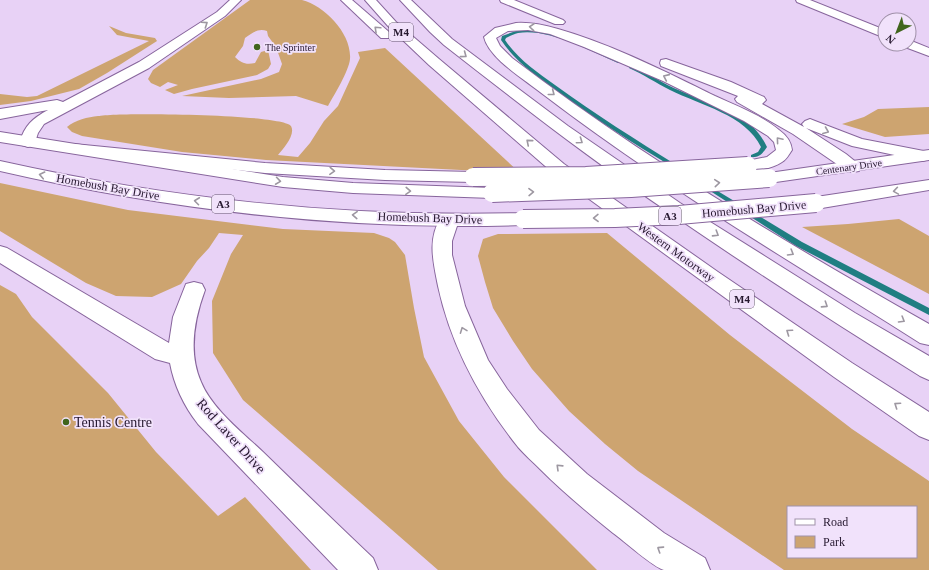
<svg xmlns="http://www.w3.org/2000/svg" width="929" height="570" viewBox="0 0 929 570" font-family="Georgia,serif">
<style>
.green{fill:#cda470;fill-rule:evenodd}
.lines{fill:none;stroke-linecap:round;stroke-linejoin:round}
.stream{fill:#207e82;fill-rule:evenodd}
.minor-casing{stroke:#87659c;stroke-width:2}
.trunk-casing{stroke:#87659c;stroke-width:2}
.motorway-casing{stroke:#87659c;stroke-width:2}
.minor{fill:#fff;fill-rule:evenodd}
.trunk{fill:#fff;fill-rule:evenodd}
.motorway{fill:#fff;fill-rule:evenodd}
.trunk-bridge-casing{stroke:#87659c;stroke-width:20;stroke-linecap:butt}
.motorway-bridge-casing{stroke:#87659c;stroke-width:20;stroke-linecap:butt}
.trunk-bridge{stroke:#fff;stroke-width:18}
.motorway-bridge{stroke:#fff;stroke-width:18}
.oneway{stroke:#9d97a1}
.poi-dot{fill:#41651d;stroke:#f1e2fb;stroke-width:1.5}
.labels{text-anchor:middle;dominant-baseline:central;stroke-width:3.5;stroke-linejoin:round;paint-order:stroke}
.far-poi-label{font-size:10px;fill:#26182f;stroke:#f1e2fb;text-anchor:start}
.far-street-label{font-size:10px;fill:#26182f;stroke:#f1e2fb}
.shield{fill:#f1e2fb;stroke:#63556c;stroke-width:1}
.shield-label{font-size:11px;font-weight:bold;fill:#26182f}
.street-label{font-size:12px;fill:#26182f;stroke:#f1e2fb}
.near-poi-label{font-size:14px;fill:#26182f;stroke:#f1e2fb;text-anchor:start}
.near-street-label{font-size:14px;fill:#26182f;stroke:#f1e2fb}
</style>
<rect width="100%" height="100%" fill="#e8d2f6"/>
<g class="green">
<path d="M250 0C262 0 292 0 302 0 325 6 352 34 350 59 349 71 334 95 328 106L296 96 229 98 182 96 261 79 279 72 282 64 276 47 268 36 267 31C258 28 252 33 245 38L243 46 235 57C241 63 246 65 255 63L261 52 268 50 271 64 268 69 257 75 192 89 174 94 165 90 178 85 168 82 160 87 151 83 148 79 153 70Z"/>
<path d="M109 26 126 33 155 38 157 41 107 73 79 89 31 101 0 105V94L27 97 37 96 149 41 117 35Z"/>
<path d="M385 48 520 173 266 160 182 152 82 136 72 132 67 127C75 120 88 117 98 116 119 112 283 114 291 126 296 135 283 149 278 155L298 157 310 143 324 121 338 106 360 58 358 52Z"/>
<path d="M929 107V134L885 137 842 124 864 117 878 109Z"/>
<path d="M0 183 128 210 283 229 374 233 389 238 395 242 405 255 414 308 424 357 459 421 504 477 597 570H438L243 400 213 353 212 301 231 254 243 235 219 233 209 248 197 261 181 284 152 297 116 296 86 283 0 231Z"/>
<path d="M899 219 929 236V294L802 227 848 224Z"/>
<path d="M607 233 730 335 852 429 929 481V570H784L638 471 605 444 569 411 532 369 513 341 493 308 485 282 478 256 483 239 498 234ZM788 507H916V557H788Z"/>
<path d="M0 285 16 294 32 317 108 393 156 452 218 516 245 497 311 570H0Z"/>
</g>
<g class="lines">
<g class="stream">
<path d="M530 30C563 35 591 49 622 61V63H618C590 51 549 28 518 33 514 34 510 36 506 38L505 40C518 59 537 72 555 85 595 114 636 140 678 166V168H674C633 143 593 118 554 89 535 75 515 61 501 40L502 36 516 31Z"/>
<path d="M629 66C638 66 654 77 662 82 691 98 727 105 753 127 759 133 763 139 767 147 763 153 759 158 751 157V155L758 152 761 147C746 115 700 105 670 90 656 83 643 74 629 68Z"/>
<path d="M706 184 802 242 929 308V315L796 246 704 187V185Z"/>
</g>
<g class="minor-casing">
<path id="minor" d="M0 246 7 248 169 343 173 317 186 284 194 282 202 284 205 290C194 320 188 352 201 382 212 409 243 433 263 452 300 488 336 523 373 558L378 570H338L198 424C184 406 174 385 170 363L155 359 0 263Z"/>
</g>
<g class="trunk-casing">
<g id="trunk">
<path d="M796 0H810L885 30V38L797 2Z"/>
<path d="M909 40 929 48V56L905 47 903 44H909Z"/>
<path d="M0 132 283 177 353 183 492 188 498 189 501 193 498 197 492 198 353 193 283 187 0 142Z"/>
<path d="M929 150V160L769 183 763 182 760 178 763 174 769 173Z"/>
<path d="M0 161C170 199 349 218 523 213L530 215 533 219 530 223 523 225C349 231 169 210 0 171Z"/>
<path d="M929 180V190L816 209 809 207 807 203 809 199 816 197Z"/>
</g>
</g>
<g class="motorway-casing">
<g id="motorway">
<path d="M230 0H241L225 16 149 68 44 124 38 133 34 145 28 147 22 145 20 142C24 126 33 118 48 110L0 119V109L57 100 63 102 139 62 217 12Z"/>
<path d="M341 0H352L389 32 391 35 389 38H381Z"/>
<path d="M365 0H376L396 22 439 59 564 164 718 272 852 363 929 412V440L919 436 834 377 552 172 429 65 388 26Z"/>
<path d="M400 0H411L452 39 568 126 680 203 855 313 929 356V380L920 376C835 323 750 268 667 211 590 159 517 102 444 45L430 32Z"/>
<path d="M500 0H514L563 20 565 22 563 24H555L501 2Z"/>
<path d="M516 23C530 22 544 25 558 29 611 44 666 72 715 96 737 106 761 115 779 130 786 135 791 141 792 150 789 154 787 159 782 162 772 169 753 172 742 170L739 166 742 162 767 157 776 150 774 142 768 136 744 121 663 81 584 47 550 34 528 30 508 31 496 38 500 46 512 58C643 158 786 243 929 324V345L920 343 890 324C773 251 654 179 544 95 527 81 489 59 484 37L495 28Z"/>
<path d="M666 59 731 82 764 97 766 100 762 104 804 127 802 124 805 121 810 119 815 121 862 139 929 152V159L923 161 852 146 806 128 846 154 862 167 859 171 853 172 847 171 793 134 737 102 735 99 738 96 661 66 660 63 661 60Z"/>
<path d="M74 144 265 163 385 170 473 172 479 173 482 177 479 181 473 182 385 180 265 173 68 152 66 149 68 146Z"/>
<path d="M449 214 456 216 459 220 452 241V255L465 306 488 360 507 389 539 430 587 474 664 533 705 558 710 570C696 570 677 570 664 570 654 568 623 540 613 533 587 512 563 492 540 469 533 462 525 455 518 447 480 399 451 346 438 286 433 261 427 238 442 216Z"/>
</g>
</g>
<use href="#minor" class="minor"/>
<use href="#trunk" class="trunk"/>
<use href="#motorway" class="motorway"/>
<g class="trunk-bridge-casing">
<g id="trunk-bridge">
<path d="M492 193 631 188 769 178"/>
<path d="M523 219 615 218 679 215 816 203"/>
</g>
</g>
<g class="motorway-bridge-casing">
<path id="motorway-bridge" d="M473 177 586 176 748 166"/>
</g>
<use href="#trunk-bridge" class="trunk-bridge"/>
<use href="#motorway-bridge" class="motorway-bridge"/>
</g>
<defs><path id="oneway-chevron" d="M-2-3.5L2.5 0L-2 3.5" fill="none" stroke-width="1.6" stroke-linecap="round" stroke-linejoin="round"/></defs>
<g class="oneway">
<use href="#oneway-chevron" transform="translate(205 24) rotate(-34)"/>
<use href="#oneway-chevron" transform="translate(532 27) rotate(-175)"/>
<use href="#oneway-chevron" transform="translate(377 29) rotate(-137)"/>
<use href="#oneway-chevron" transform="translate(464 55) rotate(37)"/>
<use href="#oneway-chevron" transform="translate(666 77) rotate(-156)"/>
<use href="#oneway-chevron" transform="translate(552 93) rotate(38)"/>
<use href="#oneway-chevron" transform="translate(826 131) rotate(22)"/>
<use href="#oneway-chevron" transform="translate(779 140) rotate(-130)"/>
<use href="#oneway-chevron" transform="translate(580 141) rotate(35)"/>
<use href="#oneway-chevron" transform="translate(529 142) rotate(-140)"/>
<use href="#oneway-chevron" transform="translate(332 171) rotate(3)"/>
<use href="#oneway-chevron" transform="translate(42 175) rotate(-168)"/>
<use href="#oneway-chevron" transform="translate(278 181) rotate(8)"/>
<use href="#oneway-chevron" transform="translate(717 183) rotate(-5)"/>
<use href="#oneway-chevron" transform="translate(408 191) rotate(3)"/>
<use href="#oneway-chevron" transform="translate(896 191) rotate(171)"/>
<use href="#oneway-chevron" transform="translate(531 192) rotate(-1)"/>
<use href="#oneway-chevron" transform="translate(197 201) rotate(-173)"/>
<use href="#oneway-chevron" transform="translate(355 215) rotate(-177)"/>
<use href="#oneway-chevron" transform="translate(596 218) rotate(179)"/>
<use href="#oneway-chevron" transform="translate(716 234) rotate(32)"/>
<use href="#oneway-chevron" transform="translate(791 253) rotate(31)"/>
<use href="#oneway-chevron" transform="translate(825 305) rotate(33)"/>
<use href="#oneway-chevron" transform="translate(902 320) rotate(31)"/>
<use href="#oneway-chevron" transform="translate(463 330) rotate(-111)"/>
<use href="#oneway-chevron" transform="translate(789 332) rotate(-145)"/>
<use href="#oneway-chevron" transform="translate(897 405) rotate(-146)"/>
<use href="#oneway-chevron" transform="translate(559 467) rotate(-136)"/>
<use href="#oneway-chevron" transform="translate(660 549) rotate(-147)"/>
</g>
<g class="poi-dot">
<circle cx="257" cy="47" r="4"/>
<circle cx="66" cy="422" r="4"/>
</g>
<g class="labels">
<g class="far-poi-label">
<text x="265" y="47">The Sprinter</text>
</g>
<g class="far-street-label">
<text transform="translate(849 167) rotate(-8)">Centenary Drive</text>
</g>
<g class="shield">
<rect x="389" y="23" width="24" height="18" rx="3"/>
<rect x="212" y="195" width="22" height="18" rx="3"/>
<rect x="659" y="207" width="22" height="18" rx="3"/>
<rect x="730" y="290" width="24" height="18" rx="3"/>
</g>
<g class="shield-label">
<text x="401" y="32">M4</text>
<text x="223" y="204">A3</text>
<text x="670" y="216">A3</text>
<text x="742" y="299">M4</text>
</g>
<g class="street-label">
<text transform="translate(108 187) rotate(10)">Homebush Bay Drive</text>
<text transform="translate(754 209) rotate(-5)">Homebush Bay Drive</text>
<text transform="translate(430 218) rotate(2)">Homebush Bay Drive</text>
<text transform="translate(676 252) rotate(36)">Western Motorway</text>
</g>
<g class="near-poi-label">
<text x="74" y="422">Tennis Centre</text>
</g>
<g class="near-street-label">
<text transform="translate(231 436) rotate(48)">Rod Laver Drive</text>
</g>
</g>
<rect x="787" y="506" width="130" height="52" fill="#f1e2fb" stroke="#a091a9"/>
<rect x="795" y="519" width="20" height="6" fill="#ffffff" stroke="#a091a9"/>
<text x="823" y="526" font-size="12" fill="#26182f">Road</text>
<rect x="795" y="536" width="20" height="12" fill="#cda470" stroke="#a091a9"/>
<text x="823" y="546" font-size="12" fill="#26182f">Park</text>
<g transform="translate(897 32) rotate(222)"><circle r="19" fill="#f1e2fb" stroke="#a091a9"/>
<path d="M0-3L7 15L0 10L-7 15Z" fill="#41651d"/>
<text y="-6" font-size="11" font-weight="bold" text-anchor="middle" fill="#26182f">N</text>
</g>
</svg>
